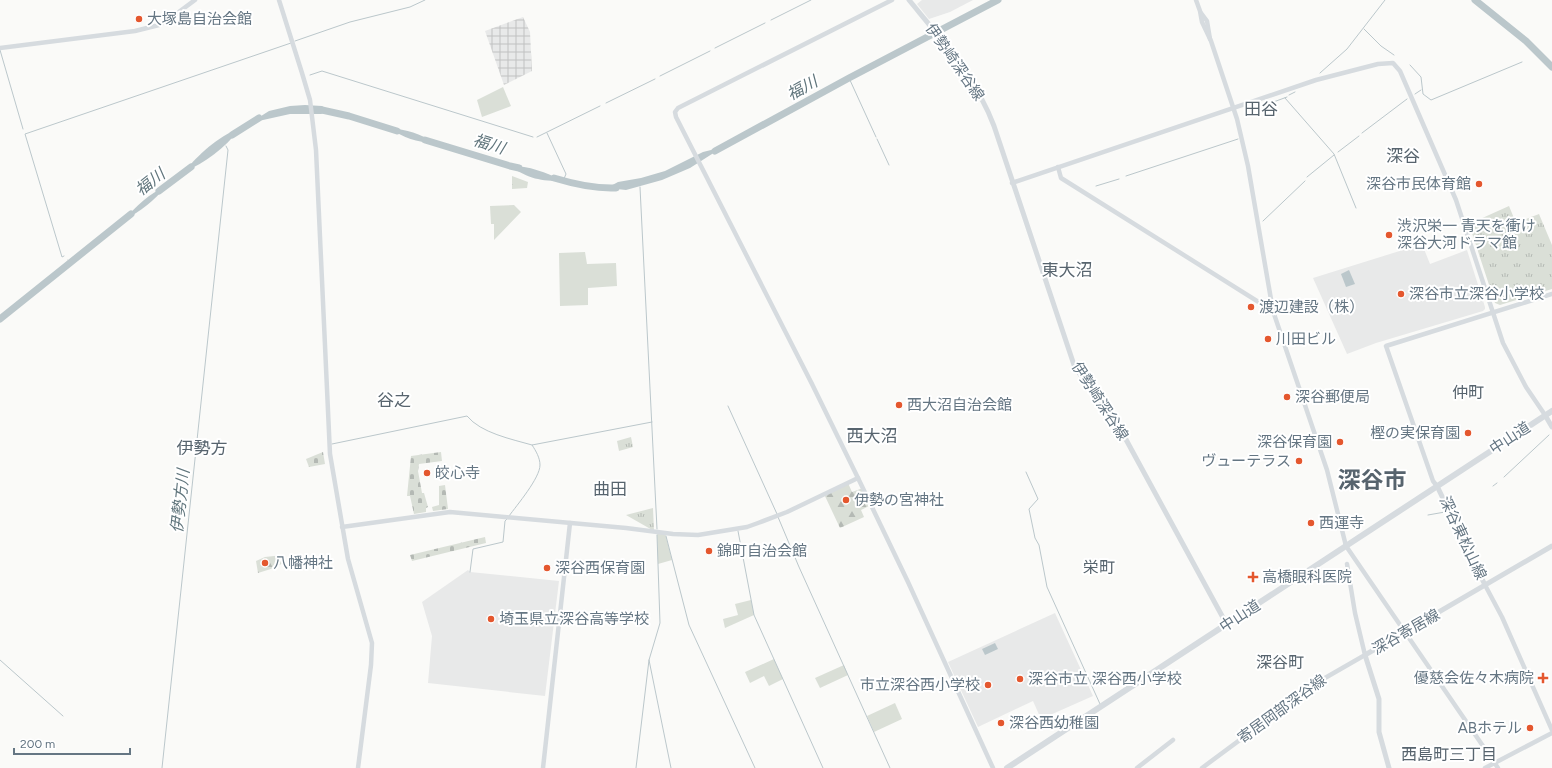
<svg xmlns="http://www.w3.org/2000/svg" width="1552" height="768" viewBox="0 0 1552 768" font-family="Figtree,'Noto Sans JP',sans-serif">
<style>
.built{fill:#e8e9e9}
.industrial{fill:url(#industrial-grid)}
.grass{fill:#dadfd7}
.forest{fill:url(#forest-firs)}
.cemetery{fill:url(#cemetery-stones)}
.park{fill:url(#park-tufts)}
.water{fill:#bbc7cb}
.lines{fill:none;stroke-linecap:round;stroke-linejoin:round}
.stream{stroke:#bbc7cb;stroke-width:1}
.river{stroke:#bbc7cb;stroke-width:7}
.secondary{stroke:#d6dbdf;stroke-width:4.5}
.primary{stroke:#d6dbdf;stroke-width:5}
.highway{stroke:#d6dbdf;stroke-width:6}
.poi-dot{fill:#e4572e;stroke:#fff;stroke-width:1.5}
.labels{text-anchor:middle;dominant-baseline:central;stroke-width:4;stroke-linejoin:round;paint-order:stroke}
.poi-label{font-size:15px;fill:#657683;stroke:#fff;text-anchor:start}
.street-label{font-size:15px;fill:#657683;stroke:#fff}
.water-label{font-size:16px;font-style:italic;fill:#60757c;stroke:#fff}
.neighbourhood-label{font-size:16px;fill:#57646e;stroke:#fff}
.quarter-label{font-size:17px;fill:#57646e;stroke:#fff}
.town-label{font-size:23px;font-weight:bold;fill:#57646e;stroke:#fff}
</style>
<defs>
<pattern id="industrial-grid" width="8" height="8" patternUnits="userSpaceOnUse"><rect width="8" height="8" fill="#e8e9e9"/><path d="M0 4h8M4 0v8" fill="none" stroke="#c0c1c2"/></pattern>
<pattern id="forest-firs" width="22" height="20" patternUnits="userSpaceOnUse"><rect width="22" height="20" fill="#dadfd7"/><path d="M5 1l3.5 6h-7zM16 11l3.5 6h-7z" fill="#b4b9b4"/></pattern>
<pattern id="cemetery-stones" width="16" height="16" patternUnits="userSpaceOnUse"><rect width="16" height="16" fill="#dadfd7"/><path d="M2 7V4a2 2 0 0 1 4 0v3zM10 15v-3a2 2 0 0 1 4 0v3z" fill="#b4b9b4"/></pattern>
<pattern id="park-tufts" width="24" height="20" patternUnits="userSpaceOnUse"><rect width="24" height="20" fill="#dadfd7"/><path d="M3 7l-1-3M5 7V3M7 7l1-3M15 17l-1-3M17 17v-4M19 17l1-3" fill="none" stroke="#b4b9b4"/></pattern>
</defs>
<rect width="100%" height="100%" fill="#fafaf8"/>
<g class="built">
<path d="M922 0H973L950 12 929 19 917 4Z"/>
<path d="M1422 244 1430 264 1467 250 1485 307V309L1483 311 1376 343 1347 354 1313 278Z"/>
<path d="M468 570 470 572 559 581 545 696 428 683 432 636 422 602Z"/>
<path d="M1055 613 1093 696 1041 719 1033 701 978 727 948 662Z"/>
</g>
<path class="industrial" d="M523 17 530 32 532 71 504 85 485 31Z"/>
<g class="grass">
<path d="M503 87 511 106 482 117 477 100Z"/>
<path d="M514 205 521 212 494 240V224H491L490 206Z"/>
<path d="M585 252 587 264 616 263 617 286 588 288V305L560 306 559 253Z"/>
<path d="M657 532 665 533 672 560 658 564Z"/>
<path d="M751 600 754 615 725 628 723 619 738 615 735 604Z"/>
<path d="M774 659 783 679 769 686 764 676 750 683 745 672Z"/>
<path d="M844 665 848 675 820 688 815 678Z"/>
<path d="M895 703 902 719 874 732 867 716Z"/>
</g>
<g class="forest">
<path d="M848 483 852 492 863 488 871 505 861 510 864 517 840 528 824 494Z"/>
<path d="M283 555 285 562 274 568 258 573 256 561 265 557Z"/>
</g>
<g class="cemetery">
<path d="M323 452 325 464 309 467 306 459Z"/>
<path d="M441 452 442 461 419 464 418 471 422 493H424L428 507 426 508V512L414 514 410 496H407L411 456Z"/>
<path d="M445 485 448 509 433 511 432 507 439 505V486Z"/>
<path d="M485 537 486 543 412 561 410 555Z"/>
</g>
<g class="park">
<path d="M512 176 528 182 527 188 512 189Z"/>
<path d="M1509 206 1516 223 1539 214 1552 245V289L1500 305 1495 303 1469 224Z"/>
<path d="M631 437 633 447 619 451 617 441Z"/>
<path d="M653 508 654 531 626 515Z"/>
</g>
<g class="water">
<path d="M305 105 322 106 330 111 321 114H290L250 123 269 111 290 106Z"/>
<path d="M389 128C408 130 419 133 435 143 415 142 405 138 389 128Z"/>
<path d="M239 129C226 148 204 163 184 172 198 155 218 136 239 129Z"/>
<path d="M723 147 690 168 662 180 626 190 607 188 618 182 641 178 665 171 703 152Z"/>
<path d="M510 166C530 166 545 172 563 181 540 181 529 179 510 166Z"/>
<path d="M166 186C154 201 141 211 124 220 136 206 149 194 166 186Z"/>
<path d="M1349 270 1355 284 1346 287 1341 274Z"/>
<path d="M995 643 998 649 985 655 982 649Z"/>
</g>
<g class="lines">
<g class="stream">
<path d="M771 20 811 0"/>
<path d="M1364 29 1381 46 1394 55"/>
<path d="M295 41 350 22 410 7 425 0"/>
<path d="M715 48 765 23"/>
<path d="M0 50 23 129"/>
<path d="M1410 65 1421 77 1423 94 1431 100 1522 62"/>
<path d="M1320 73 1347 49 1385 0"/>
<path d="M310 75 322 71 533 137"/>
<path d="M660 76 710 51"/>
<path d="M849 78 876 137"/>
<path d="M1415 94 1421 90"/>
<path d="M1289 95 1295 92"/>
<path d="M1285 98 1334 154 1356 208"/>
<path d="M606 103 655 79"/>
<path d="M1260 107 1287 97"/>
<path d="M547 133 566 174 563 181"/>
<path d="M1362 133 1407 99"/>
<path d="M537 137 600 106"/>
<path d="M877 139 889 165"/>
<path d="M1338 152 1359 136"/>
<path d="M1126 176 1238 139"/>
<path d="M1307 177 1334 155"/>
<path d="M1096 186 1119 179"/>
<path d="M640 187 657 529"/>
<path d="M1263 221 1305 181"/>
<path d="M64 256 62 257 25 134 291 43"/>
<path d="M68 260 70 263"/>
<path d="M728 406 777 514"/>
<path d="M332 444 467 416C481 433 511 439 532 445"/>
<path d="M1026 472 1038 499 1029 509 1035 538 1039 545 1047 587 1100 704"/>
<path d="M1504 477 1549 435"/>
<path d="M1493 486 1497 483"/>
<path d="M1428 515 1445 512"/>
<path d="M509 516C517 505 540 478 540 465 540 458 536 451 532 445L652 422"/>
<path d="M778 517 799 567 890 768"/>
<path d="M738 531 754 615 823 768"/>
<path d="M657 535 660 623 649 660 671 768"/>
<path d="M666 536 689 625 755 768"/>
<path d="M470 572 473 549 503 542 505 521 507 519"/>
<path d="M0 660 63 716"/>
<path d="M162 768 228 150 226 146"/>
<path d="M636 768 649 660"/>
</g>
<g class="river">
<path d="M1475 0 1526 41 1552 67"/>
<path d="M322 110 349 116 397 131"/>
<path d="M232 135 259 118"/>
<path d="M425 140 510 166 519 168"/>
<path d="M715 151 849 78 998 0"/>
<path d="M554 178C574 184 595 189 616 188"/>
<path d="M159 191 191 167"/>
<path d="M0 319 131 214"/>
</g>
<g class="secondary">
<path d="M279 0 302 73 310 100 316 150 330 454 348 559 372 643 371 665 358 768"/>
<path d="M1196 0 1200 11 1202 22 1211 41 1237 119 1248 166 1273 311 1327 470 1346 546 1498 768"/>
<path d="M1201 13 1207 21 1210 39"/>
<path d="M0 48 135 31 159 25 168 20 195 0"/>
<path d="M1058 167 1061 178 1273 311"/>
<path d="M1012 183 1316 80 1378 64 1393 63 1400 71 1456 200 1503 343 1526 387 1545 415"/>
<path d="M858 478 812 384 676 117 675 112 678 108 892 0"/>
<path d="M1437 486 1433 481 1386 346 1552 294"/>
<path d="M342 527 450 512 626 528 673 534 698 535 747 527 758 523 787 512 858 478 908 582 993 768"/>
<path d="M1485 585 1502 617 1552 730"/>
<path d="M543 768 570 523"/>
<path d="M1137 768 1173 740"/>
<path d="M1202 768 1318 682 1365 655 1355 613 1347 564"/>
<path d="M1485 768 1552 733"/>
</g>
<g class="primary">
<path d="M909 0C941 39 976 78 994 126L1074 365 1085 382 1111 412 1227 625"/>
<path d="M1545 415 1552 427"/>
<path d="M1437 486 1485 585"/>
<path d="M1389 768 1379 732V699L1365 655 1552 546"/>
</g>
<path class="highway" d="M1007 768 1552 411"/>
</g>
<g class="poi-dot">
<circle cx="139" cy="19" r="4"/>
<circle cx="1479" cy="184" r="4"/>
<circle cx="1389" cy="235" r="4"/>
<circle cx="1401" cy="294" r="4"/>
<circle cx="1251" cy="307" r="4"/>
<circle cx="1268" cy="339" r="4"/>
<circle cx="1287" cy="397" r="4"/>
<circle cx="899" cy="405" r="4"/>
<circle cx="1468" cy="433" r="4"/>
<circle cx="1340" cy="442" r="4"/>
<circle cx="1299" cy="461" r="4"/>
<circle cx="427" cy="473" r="4"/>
<circle cx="846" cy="500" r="4"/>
<circle cx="1311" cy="523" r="4"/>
<circle cx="709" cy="551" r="4"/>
<circle cx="265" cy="563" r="4"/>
<circle cx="547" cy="568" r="4"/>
<path d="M1251 571h4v4h4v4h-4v4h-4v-4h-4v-4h4z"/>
<circle cx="491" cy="619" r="4"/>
<path d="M1541 672h4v4h4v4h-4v4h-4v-4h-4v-4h4z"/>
<circle cx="1020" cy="679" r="4"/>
<circle cx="988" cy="685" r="4"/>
<circle cx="1001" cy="723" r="4"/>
<circle cx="1530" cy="728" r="4"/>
</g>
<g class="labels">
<g class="poi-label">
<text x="147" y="19">大塚島自治会館</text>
<text x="1471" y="184" text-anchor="end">深谷市民体育館</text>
<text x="1397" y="226">渋沢栄一 青天を衝け<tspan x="1397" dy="17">深谷大河ドラマ館</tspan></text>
<text x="1409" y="294">深谷市立深谷小学校</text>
<text x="1259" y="307">渡辺建設（株）</text>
<text x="1276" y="339">川田ビル</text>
<text x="1295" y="397">深谷郵便局</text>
<text x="907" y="405">西大沼自治会館</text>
<text x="1460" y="433" text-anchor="end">樫の実保育園</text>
<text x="1332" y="442" text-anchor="end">深谷保育園</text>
<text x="1291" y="461" text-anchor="end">ヴューテラス</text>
<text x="435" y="473">皎心寺</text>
<text x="854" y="500">伊勢の宮神社</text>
<text x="1319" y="523">西運寺</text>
<text x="717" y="551">錦町自治会館</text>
<text x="273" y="563">八幡神社</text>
<text x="555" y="568">深谷西保育園</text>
<text x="1262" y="577">高橋眼科医院</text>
<text x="499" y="619">埼玉県立深谷高等学校</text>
<text x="1534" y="678" text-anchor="end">優慈会佐々木病院</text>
<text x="1028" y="679">深谷市立 深谷西小学校</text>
<text x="980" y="685" text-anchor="end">市立深谷西小学校</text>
<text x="1009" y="723">深谷西幼稚園</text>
<text x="1522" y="728" text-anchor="end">ABホテル</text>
</g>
<g class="street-label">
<text transform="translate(955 62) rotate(55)">伊勢崎深谷線</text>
<text transform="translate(1100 401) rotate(57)">伊勢崎深谷線</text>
<text transform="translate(1510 438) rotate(-33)">中山道</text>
<text transform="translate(1463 538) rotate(65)">深谷東松山線</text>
<text transform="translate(1240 616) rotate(-33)">中山道</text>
<text transform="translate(1406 632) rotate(-30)">深谷寄居線</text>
<text transform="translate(1282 709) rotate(-36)">寄居岡部深谷線</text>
</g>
<g class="water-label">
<text transform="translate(802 88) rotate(-29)">福川</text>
<text transform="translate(489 144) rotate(17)">福川</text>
<text transform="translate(150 182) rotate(-38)">福川</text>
<text transform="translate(180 501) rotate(-84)">伊勢方川</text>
</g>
<g class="neighbourhood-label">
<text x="1468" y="392">仲町</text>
<text x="1099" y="567">栄町</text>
<text x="1280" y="662">深谷町</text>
<text x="1449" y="754">西島町三丁目</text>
</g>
<g class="quarter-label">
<text x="1261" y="109">田谷</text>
<text x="1403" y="156">深谷</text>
<text x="1067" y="270">東大沼</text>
<text x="394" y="400">谷之</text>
<text x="872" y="436">西大沼</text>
<text x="202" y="448">伊勢方</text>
<text x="610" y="489">曲田</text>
</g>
<g class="town-label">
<text x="1372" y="480">深谷市</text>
</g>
</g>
<path d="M14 748v6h116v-6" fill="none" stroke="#657683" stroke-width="2"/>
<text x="20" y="748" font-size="12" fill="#657683" stroke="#ffffff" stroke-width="3" paint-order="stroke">200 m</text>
</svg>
